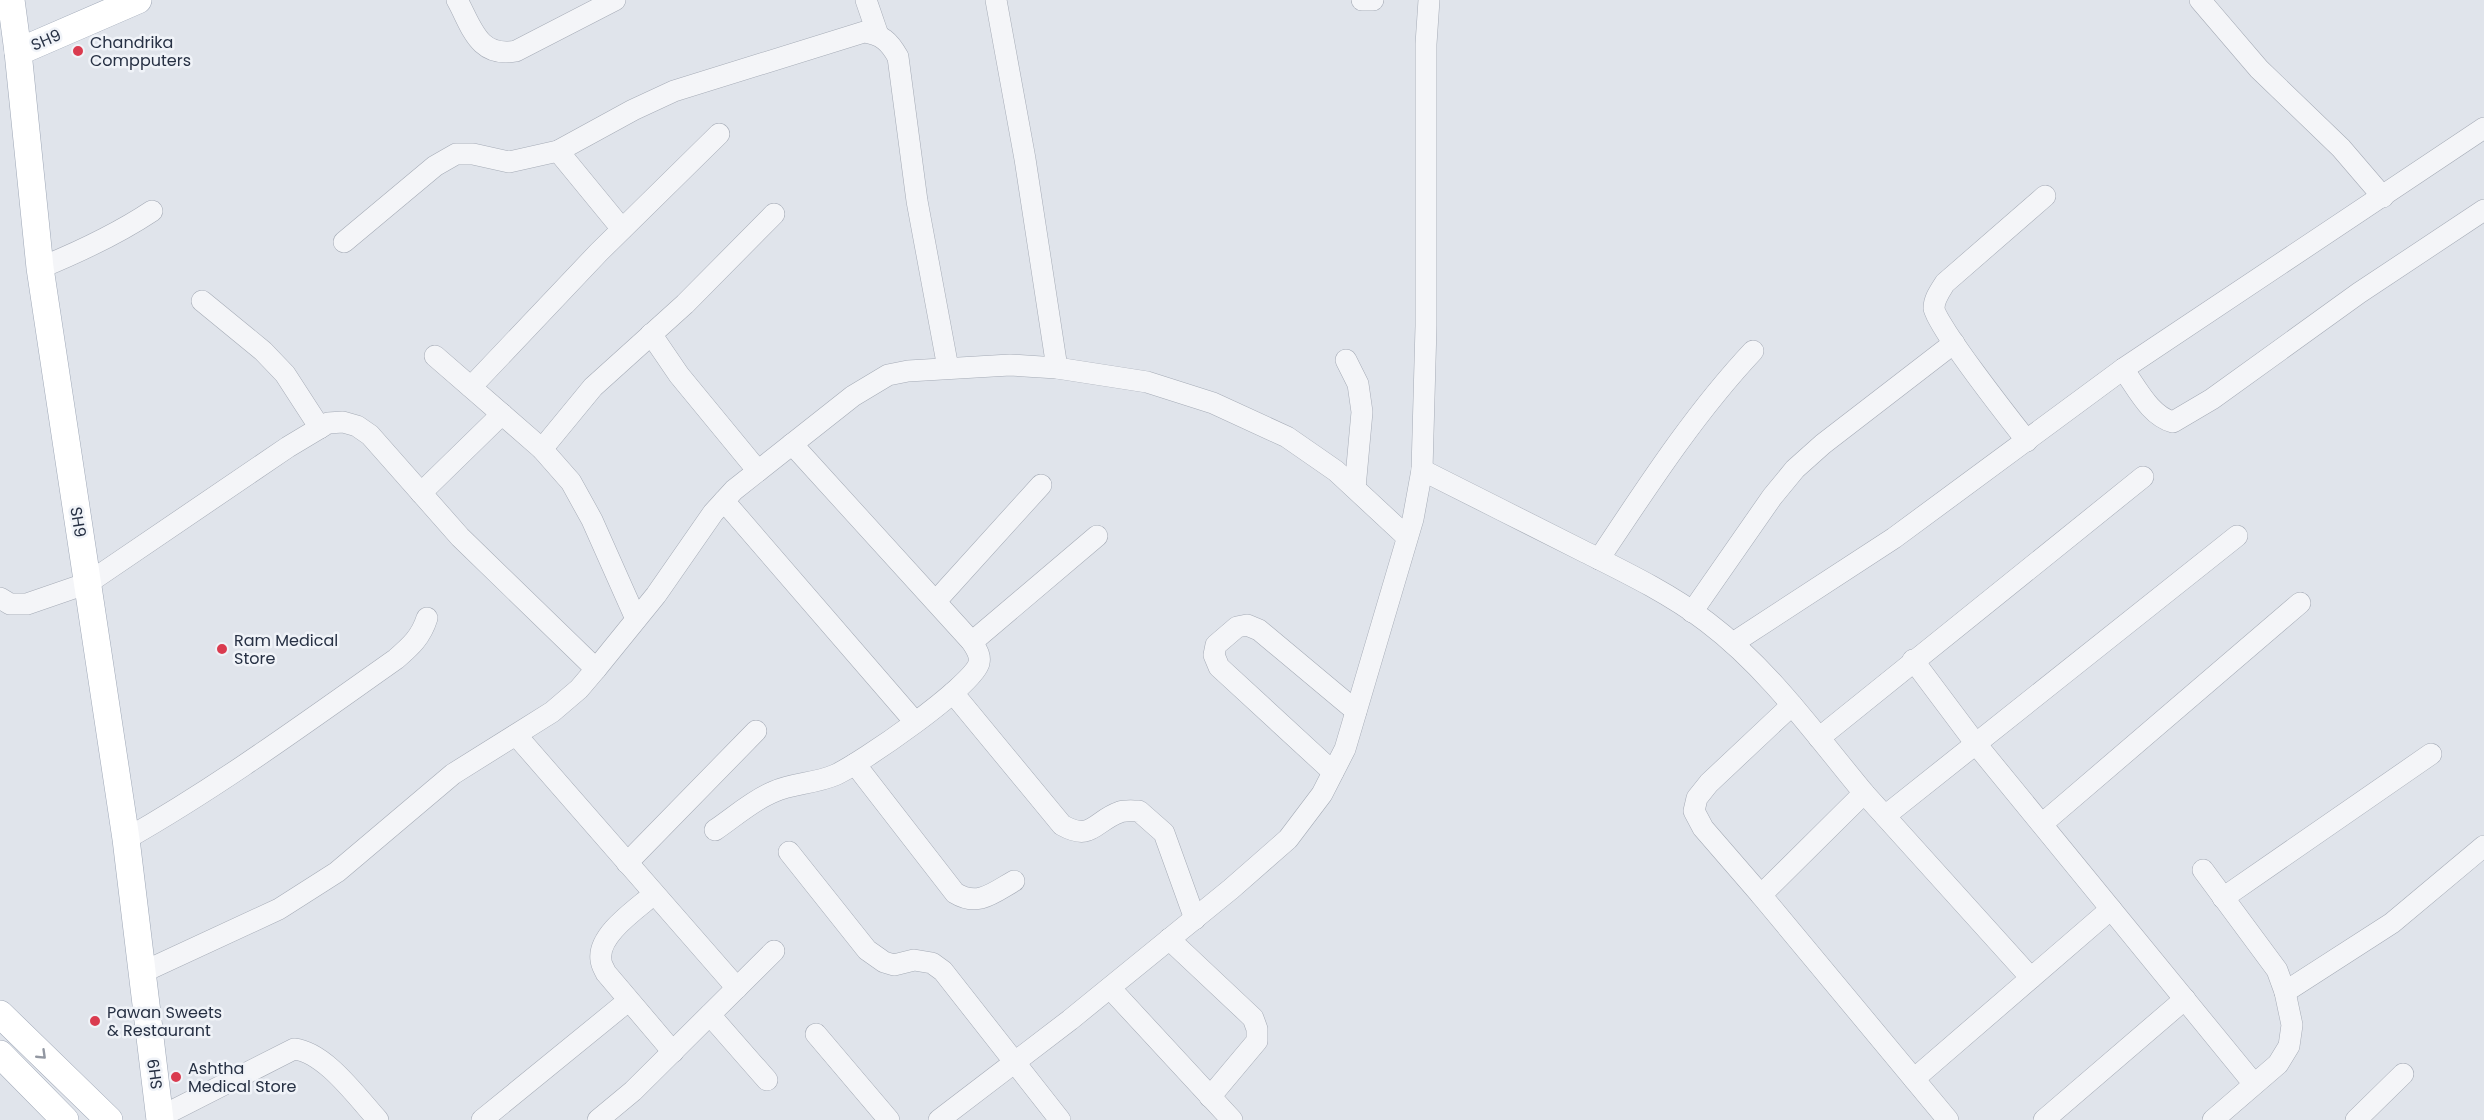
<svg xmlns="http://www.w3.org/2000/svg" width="2484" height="1120" viewBox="0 0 2484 1120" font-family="Poppins,sans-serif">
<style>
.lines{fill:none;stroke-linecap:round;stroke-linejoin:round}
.minor-casing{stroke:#a5abb6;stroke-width:22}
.major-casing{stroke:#9fa8b7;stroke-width:28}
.minor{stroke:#f4f5f8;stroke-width:21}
.major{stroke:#fff;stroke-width:27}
.oneway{stroke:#9398a2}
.poi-dot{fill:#da3b4f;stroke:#f0f3f8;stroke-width:2}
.labels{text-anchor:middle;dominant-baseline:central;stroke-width:5;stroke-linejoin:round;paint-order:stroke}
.street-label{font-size:16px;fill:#273144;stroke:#f0f3f8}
.poi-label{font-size:16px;fill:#273144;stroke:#f0f3f8;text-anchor:start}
</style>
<rect width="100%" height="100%" fill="#e0e4eb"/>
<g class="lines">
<g class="minor-casing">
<g id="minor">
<path d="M457 0C472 27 478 58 516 51L615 0"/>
<path d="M866 0 878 35"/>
<path d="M996 0 1025 159 1057 368"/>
<path d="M1362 0H1373"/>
<path d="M2200 0 2259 69 2341 148 2383 197"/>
<path d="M558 151 622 229"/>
<path d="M344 242 435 166 456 154H473L509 162 558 151 633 110 674 91 864 32C882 35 889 41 898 57L917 201 948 368"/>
<path d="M40 268C79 252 116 235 152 211"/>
<path d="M202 301 263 351 285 374 320 428"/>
<path d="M651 334 679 375 758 471"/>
<path d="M435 356 542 449 571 482 592 520 636 619"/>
<path d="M1346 360 1358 384 1362 412 1355 488"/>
<path d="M2123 369C2137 388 2150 416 2173 422L2212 399 2359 293 2484 210"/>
<path d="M471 387 599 252 719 134"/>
<path d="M2027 441C2012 422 1935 324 1934 308 1934 299 1940 291 1945 283L2045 196"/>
<path d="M542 449 593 387 685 304 774 214"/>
<path d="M1422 470C1475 497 1528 523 1581 550 1623 571 1669 593 1707 622 1768 668 1815 734 1864 793L1761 895 1948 1120"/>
<path d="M421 493 502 414"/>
<path d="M724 501 915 722"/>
<path d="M1599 559C1647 487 1694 414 1753 351"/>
<path d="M0 598 10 604H27L88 583 288 447 328 423 343 422 357 426 370 435 460 537 596 669"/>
<path d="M936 601 1041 485"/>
<path d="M1692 612 1772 497 1795 469 1823 444 1954 343"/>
<path d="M972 642 1097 536"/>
<path d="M1733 643 1894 538 2123 369 2484 128"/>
<path d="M1913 660 1976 744 2254 1084"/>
<path d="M953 693 1062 825C1092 842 1094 821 1120 812 1125 810 1133 811 1139 811L1164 833 1195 919"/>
<path d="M516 735 737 988"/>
<path d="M1819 738 2143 477"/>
<path d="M855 764 955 893C978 907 993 893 1014 881"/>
<path d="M1333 772 1219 667 1214 655 1216 645 1237 627 1247 625 1259 630 1356 711"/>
<path d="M1864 793 2031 978"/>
<path d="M1885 816 2237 536"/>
<path d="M2042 824 2300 603"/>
<path d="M715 830C733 818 753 800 773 792 792 783 814 784 835 775 860 764 973 686 979 663 981 655 976 649 972 642L792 444"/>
<path d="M126 839C221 785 308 721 396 659 411 646 421 637 427 618"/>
<path d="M789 852 867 950 884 962 894 965 914 960 932 963 943 971 1060 1120"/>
<path d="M627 863 756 731"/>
<path d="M2203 870 2277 970 2285 992 2292 1025 2289 1046 2278 1064 2213 1120"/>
<path d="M654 894C637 909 597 935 601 960 601 964 604 969 606 973L673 1052"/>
<path d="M1761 895 1703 828 1694 811 1697 798 1709 783 1792 705"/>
<path d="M2223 898 2431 754"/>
<path d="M1169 939 1253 1018 1257 1029V1041L1210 1097"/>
<path d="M143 972 279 909 337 872 453 774 552 712 579 689 596 669 656 595 713 513 734 490 853 396 888 375 908 371 1010 365 1057 368 1147 382 1213 403 1287 437 1336 471 1407 537"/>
<path d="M1110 988 1232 1120"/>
<path d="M2285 992 2392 923 2484 846"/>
<path d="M710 1015 767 1080"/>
<path d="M816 1034 889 1120"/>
<path d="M1914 1079 2111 909"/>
<path d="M160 1117 294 1049C325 1052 357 1097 378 1120"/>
<path d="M482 1120 628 1001"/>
<path d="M598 1120 633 1091 774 951"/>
<path d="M939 1120 1070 1020 1231 889 1288 839 1322 794 1345 749 1413 519 1422 470 1426 326V44L1429 0"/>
<path d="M2044 1120 2185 999"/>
<path d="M2356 1120 2403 1074"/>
</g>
</g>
<g class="major-casing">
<g id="major">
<path d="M11 0 18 52"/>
<path d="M138 0 18 52 40 268 126 839 160 1120"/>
<path d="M0 1014 109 1120"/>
<path d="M0 1054 65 1120"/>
</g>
</g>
<use href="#minor" class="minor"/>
<use href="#major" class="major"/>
</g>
<defs><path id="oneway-chevron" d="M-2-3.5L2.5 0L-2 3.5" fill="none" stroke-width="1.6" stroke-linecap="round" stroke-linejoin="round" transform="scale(1.5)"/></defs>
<use class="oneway" href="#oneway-chevron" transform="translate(42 1055) rotate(44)"/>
<g class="poi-dot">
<circle cx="78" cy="51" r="6"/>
<circle cx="222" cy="649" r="6"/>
<circle cx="95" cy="1021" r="6"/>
<circle cx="176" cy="1077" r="6"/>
</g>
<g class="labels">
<g class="street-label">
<text transform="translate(46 40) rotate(-23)">SH9</text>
<text transform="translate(78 522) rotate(81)">SH9</text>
<text transform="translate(155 1074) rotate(-97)">SH9</text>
</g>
<g class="poi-label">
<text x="90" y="42">Chandrika<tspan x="90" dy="18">Compputers</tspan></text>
<text x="234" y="640">Ram Medical<tspan x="234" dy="18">Store</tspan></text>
<text x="107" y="1012">Pawan Sweets<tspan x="107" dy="18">&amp; Restaurant</tspan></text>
<text x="188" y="1068">Ashtha<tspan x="188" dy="18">Medical Store</tspan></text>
</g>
</g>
</svg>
